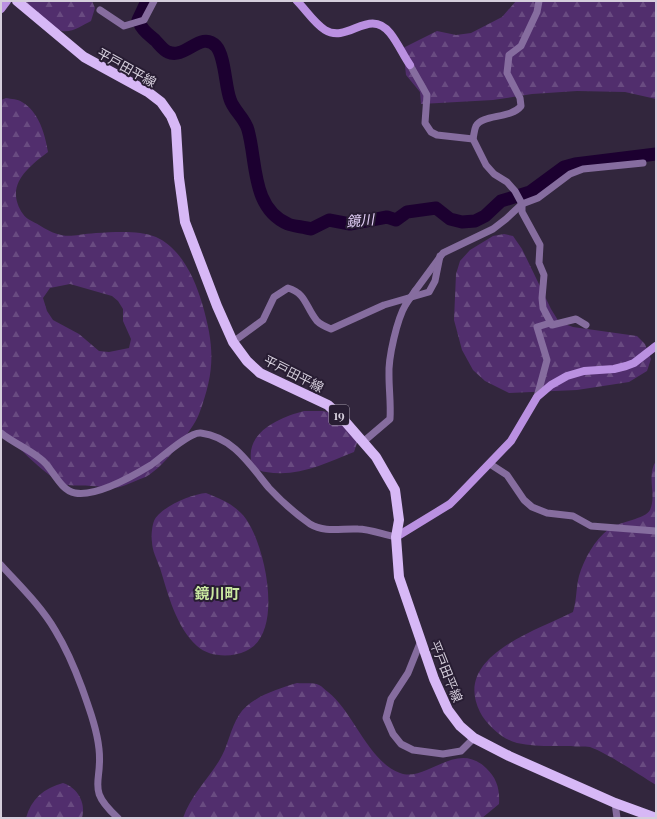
<svg xmlns="http://www.w3.org/2000/svg" width="657" height="819" viewBox="0 0 657 819" font-family="'Playfair Display','Noto Sans JP',serif">
<style>
.forest{fill:url(#forest-firs);fill-rule:evenodd}
.lines{fill:none;stroke-linecap:round;stroke-linejoin:round}
.river{stroke:#1c0030;stroke-width:13}
.street{stroke:#866d9f;stroke-width:7}
.secondary{stroke:#ba90e1;stroke-width:8}
.primary{stroke:#d7b8f6;stroke-width:10}
.street-bridge{stroke:#866d9f;stroke-width:7}
.labels{text-anchor:middle;dominant-baseline:central;stroke-width:4;stroke-linejoin:round;paint-order:stroke}
.shield{fill:#281d33;stroke:#a199a9;stroke-width:1}
.shield-label{font-size:12px;font-weight:bold;fill:#d5cedc}
.street-label{font-size:13px;fill:#d5cedc;stroke:#281d33}
.water-label{font-size:14px;font-style:italic;fill:#e5d1fa;stroke:#281d33}
.quarter-label{font-size:15px;font-weight:bold;fill:#cae9a1;stroke:#281d33}
</style>
<defs>
<pattern id="forest-firs" width="22" height="20" patternUnits="userSpaceOnUse"><rect width="22" height="20" fill="#512e6d"/><path d="M5 1l3.5 6h-7zM16 11l3.5 6h-7z" fill="#694b81"/></pattern>
</defs>
<rect width="100%" height="100%" fill="#32263d"/>
<g class="forest">
<path d="M25 1H92L95 8 91 21C83 25 72 33 62 31 50 28 34 9 25 1Z"/>
<path d="M516 1H656V99L625 92 577 91 532 94 493 100 421 104 420 92 406 75 403 48 437 31 456 35 471 33 502 17Z"/>
<path d="M6 98C11 99 18 99 22 102 39 112 45 134 48 152 27 168 4 186 23 214 26 219 34 222 39 225 65 241 69 235 96 233 115 232 139 230 156 237 181 248 195 279 202 303 215 348 215 371 199 414 193 430 159 473 143 478 134 481 124 487 114 488 107 489 99 486 91 486 84 485 75 486 68 485 49 481 16 444 1 430V100ZM70 284 112 296 118 301 123 309V321L131 339 129 348 109 352 99 351 79 334 53 320 47 311 43 298 50 288Z"/>
<path d="M504 234 513 236 522 249 551 309 559 322 573 327 637 336 645 344 651 359 647 371 629 382 577 390 509 393 485 381 473 370 462 350 454 320 456 274 460 261 470 250 493 236Z"/>
<path d="M304 411H323L339 415 359 437 354 452C326 463 297 478 266 472 259 471 252 468 251 460 247 431 281 417 304 411Z"/>
<path d="M656 461V785C638 774 609 754 590 747 584 746 577 747 571 746 554 746 534 747 517 743 503 740 486 724 480 712 452 656 536 631 573 612 577 599 576 587 579 576 584 559 595 539 609 529 618 522 646 519 650 510 657 495 646 476 656 461Z"/>
<path d="M206 493C221 499 236 505 246 519 265 545 285 634 246 651 231 658 209 657 197 646 176 627 168 594 160 568 157 560 152 550 152 542 151 537 152 526 154 521 160 507 192 494 206 493Z"/>
<path d="M297 683C303 684 313 682 319 685 322 686 325 690 328 692 355 714 368 761 400 773 427 783 456 739 486 768 497 778 500 790 499 804L482 818H183C190 797 207 780 219 761 228 747 230 729 239 715 251 697 277 689 297 683Z"/>
<path d="M63 783C78 788 86 803 82 818H26C31 799 44 788 63 783Z"/>
</g>
<g class="lines">
<path class="river" d="M147 1 138 20C142 30 147 33 155 40 159 44 163 50 168 52 185 60 201 30 216 46 225 56 225 85 230 99 233 110 245 118 248 130 257 161 251 208 288 224 292 226 304 227 311 229L329 220 350 224 387 217 396 220 407 212 436 208 450 219 462 222 475 221 485 216 501 201 530 192 564 167 575 164 656 154"/>
<g class="street">
<path d="M539 1 537 12 521 46 509 55 507 73 520 98 521 106C511 119 482 114 476 126 474 130 474 135 473 139L486 165 494 174 507 182 515 191 522 204V212L540 245 539 263 544 275 542 298 543 308 552 325 576 319 586 325"/>
<path d="M100 10 124 26 144 20 154 1"/>
<path d="M410 65 427 95 425 123 431 132 437 135 473 139"/>
<path d="M415 291 443 253 493 229 506 219 522 204 538 198 570 174 583 169 643 163"/>
<path d="M233 342 263 320 274 297 288 288C306 293 306 308 317 321 320 324 326 327 331 329L384 305 429 292 435 281 440 256"/>
<path d="M537 397 547 360 537 327 550 323"/>
<path d="M1 433C13 443 37 453 46 464 54 473 62 491 75 493 97 497 133 476 151 465 161 458 190 431 201 433 233 437 250 465 269 488 281 501 296 514 310 524 325 533 342 528 358 529 370 529 384 535 396 537"/>
<path d="M363 442 390 419C391 404 389 390 389 376 388 358 397 319 406 304"/>
<path d="M490 464 507 475 524 500 532 507 547 513 573 516 591 526 656 531"/>
<path d="M1 565C20 586 41 606 55 630 66 648 75 669 82 688 89 708 97 729 99 749 103 784 85 788 118 818"/>
<path d="M420 643 408 673 391 699 386 718 393 734 401 744 413 750 443 754 461 751 474 738"/>
<path d="M615 803 617 818"/>
</g>
<g class="secondary">
<path d="M297 1C306 10 314 23 325 30 348 44 369 7 390 33 398 43 403 55 410 65"/>
<path d="M1 9 7 1"/>
<path d="M396 537 450 504 459 495 511 441 537 397 551 385 567 376 584 371 614 369 626 366 634 363 656 346"/>
</g>
<path class="primary" d="M17 1 84 57 148 92 161 102 171 116 176 128 179 178 185 222 217 306 233 342 247 361 260 373 328 405 343 419 376 457 395 490 399 520 396 537 399 577 434 679 448 710 460 726 474 738 509 756 615 803 656 818"/>
<path class="street-bridge" d="M406 304 415 291"/>
</g>
<g class="labels">
<rect class="shield" x="329" y="405" width="20" height="20" rx="3"/>
<g class="shield-label">
<text x="339" y="415">19</text>
</g>
<g class="street-label">
<text transform="translate(127 67) rotate(29)">平戸田平線</text>
<text transform="translate(294 373) rotate(27)">平戸田平線</text>
<text transform="translate(447 671) rotate(68)">平戸田平線</text>
</g>
<g class="water-label">
<text transform="translate(360 220) rotate(-5)">鏡川</text>
</g>
<g class="quarter-label">
<text x="217" y="593">鏡川町</text>
</g>
</g>
<rect width="657" height="819" fill="none" stroke="#d5cedc" stroke-width="4"/>
</svg>
